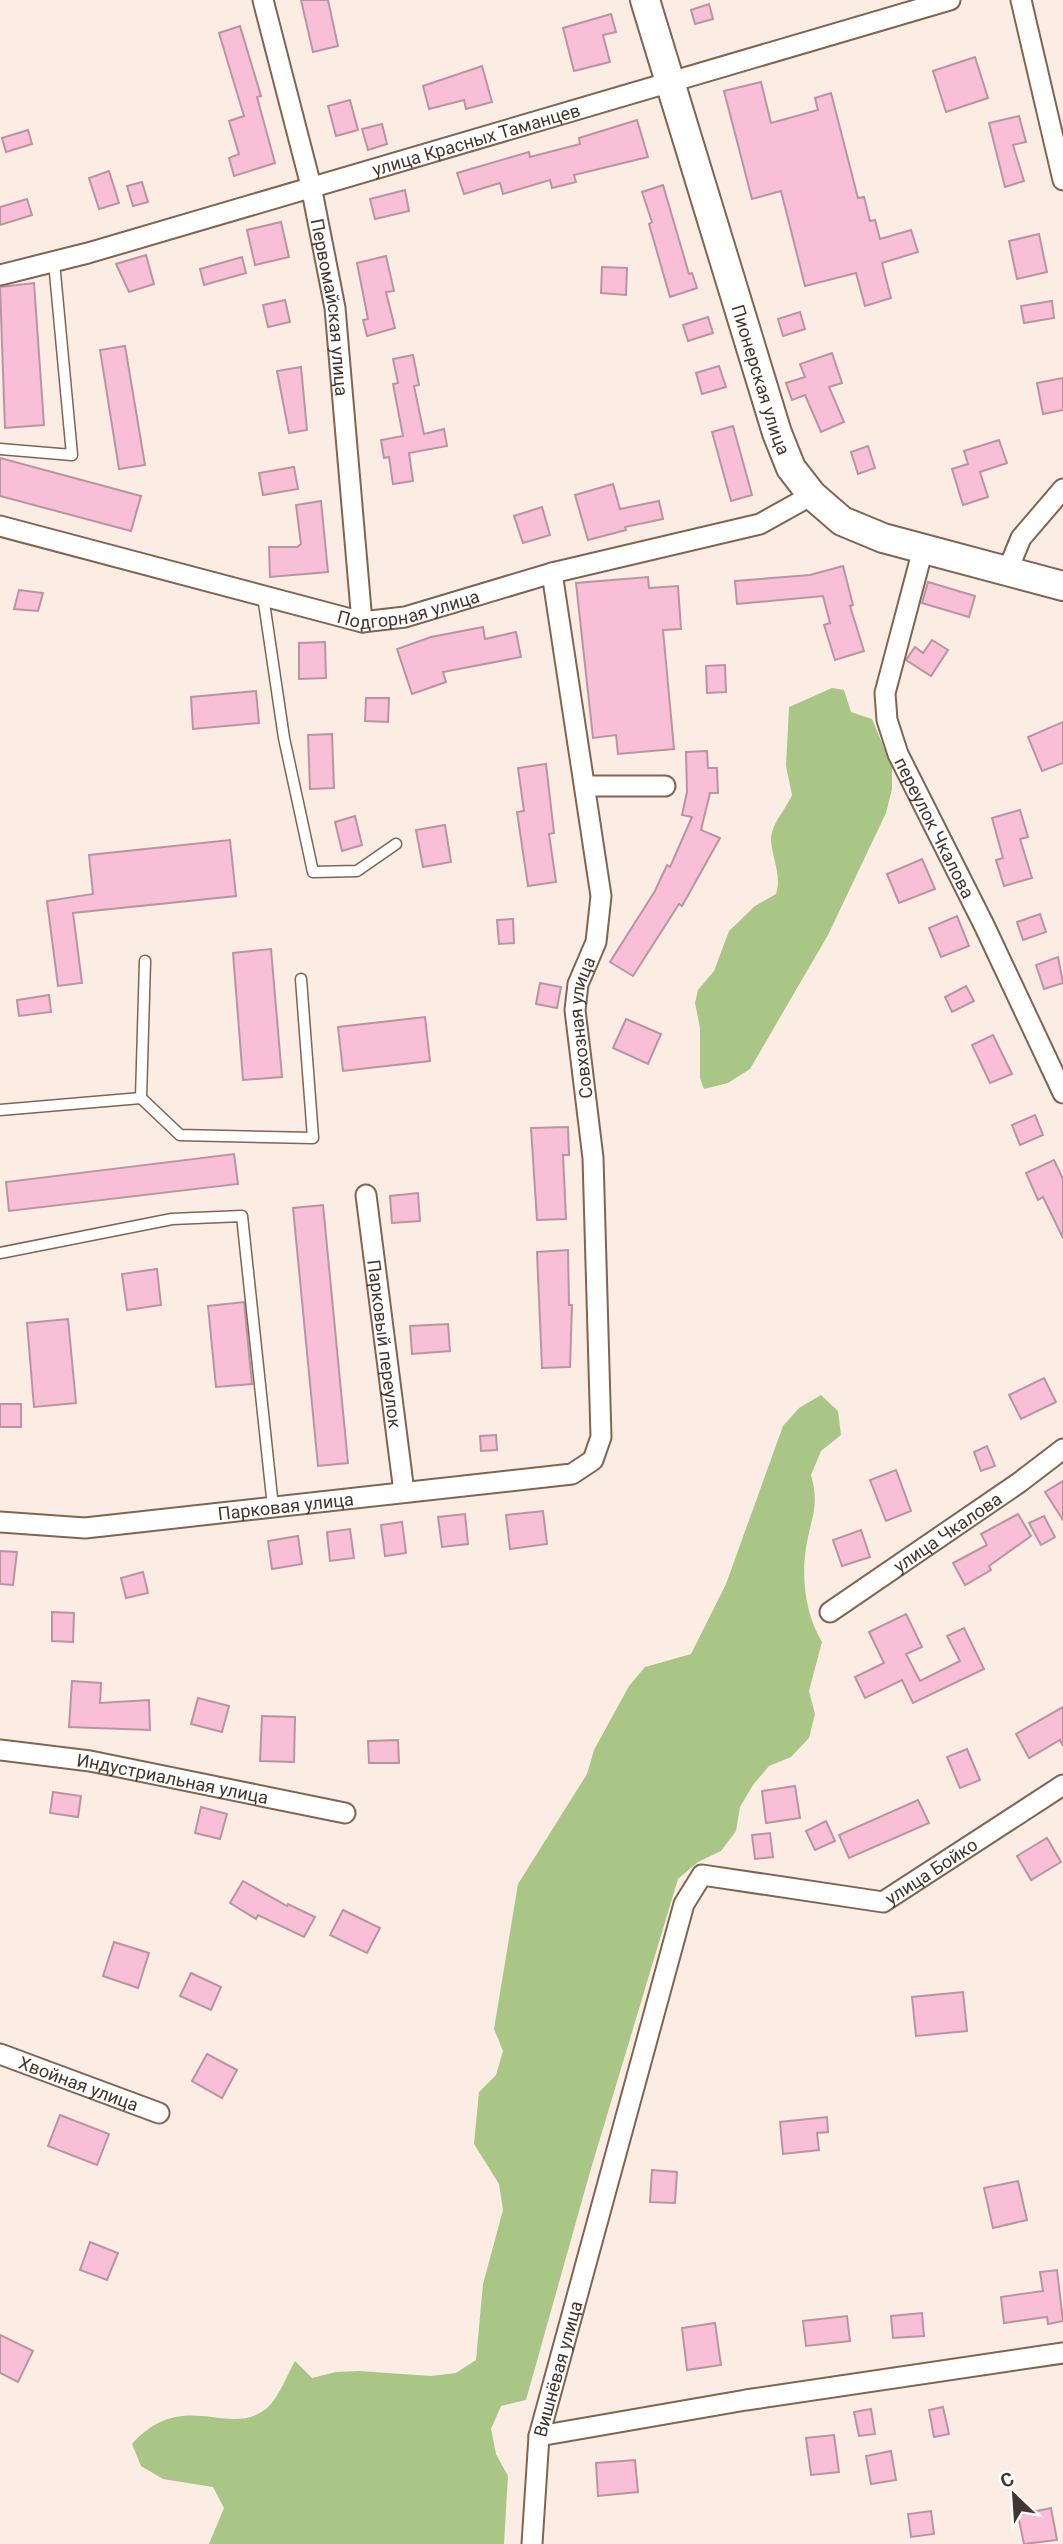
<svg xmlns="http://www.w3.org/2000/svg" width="1063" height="2544" viewBox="0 0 1063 2544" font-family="Roboto,sans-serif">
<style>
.forest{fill:#a9c687}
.building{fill:#f8bfd6;stroke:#b995a3;stroke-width:2}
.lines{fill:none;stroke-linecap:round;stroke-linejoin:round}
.service-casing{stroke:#816451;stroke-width:13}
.minor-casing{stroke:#816451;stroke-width:23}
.secondary-casing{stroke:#816451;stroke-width:32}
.service{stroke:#fff;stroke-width:10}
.minor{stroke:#fff;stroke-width:19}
.secondary{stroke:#fff;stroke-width:28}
.labels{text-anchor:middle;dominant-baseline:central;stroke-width:7;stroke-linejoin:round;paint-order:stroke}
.street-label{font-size:18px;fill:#43362e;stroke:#fff}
</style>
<rect width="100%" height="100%" fill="#fbede4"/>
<g class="forest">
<path d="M832 688 844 690 851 712 872 719 892 767V789L886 813 828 935 750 1069 728 1083 704 1089 700 1078V1028L695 1003 698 990 714 971 729 931 755 906 776 894C782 874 772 859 771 840 771 824 786 809 792 795L786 766 789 707Z"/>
<path d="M821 1395 838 1411 841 1435 821 1451 811 1475C820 1507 811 1517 806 1548 801 1579 806 1616 822 1642L809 1691 815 1714 809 1738 791 1757 769 1766 753 1785 740 1807 736 1831 721 1851 698 1862 678 1879 590 2172 526 2400 501 2406 491 2429 496 2454 508 2476 504 2544H209L224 2508 213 2487 163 2479 141 2466 132 2444C184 2386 229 2440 267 2408 279 2397 287 2375 295 2361L312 2378 336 2372 359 2371 431 2376 456 2373 476 2360 483 2284 503 2210 499 2184 474 2144 479 2092 496 2075 503 2051 494 2029 518 1884 587 1774 594 1750 629 1686 645 1667 691 1654 726 1584 783 1426 799 1408Z"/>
</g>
<g class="building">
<path d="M301 0H328L338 46 313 52Z"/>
<path d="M709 4 713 19 695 24 691 10Z"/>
<path d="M611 14 616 32 603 35 610 62 574 71 563 28Z"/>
<path d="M240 26 261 96 257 97 275 163 234 176 229 158 239 154 229 121 244 116 219 33Z"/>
<path d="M975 57 988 98 946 112 933 71Z"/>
<path d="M482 66 492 102 466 109 464 100 429 109 423 86Z"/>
<path d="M761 82 771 123 818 110 815 98 831 93 858 198 864 197 870 221 875 220 880 239 911 230 918 252 882 263 891 298 865 306 856 273 805 286 781 191 752 199 724 91Z"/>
<path d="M350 100 358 130 336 136 328 106Z"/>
<path d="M1019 116 1026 142 1013 145 1024 181 1005 187 989 123Z"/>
<path d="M637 120 648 157 574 175 576 182 552 188 550 180 503 194 500 183 464 194 457 173 529 152 530 157 580 144 579 138Z"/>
<path d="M382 124 387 144 368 150 362 129Z"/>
<path d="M28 130 32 144 6 152 2 138Z"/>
<path d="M109 171 119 203 99 209 89 178Z"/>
<path d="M142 182 148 202 133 206 127 186Z"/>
<path d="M663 185 689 274 692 273 697 288 670 297 649 224 652 222 642 192Z"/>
<path d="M405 190 409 211 375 219 370 199Z"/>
<path d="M27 199 32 215 0 225V207Z"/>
<path d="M281 222 289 257 255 265 247 230Z"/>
<path d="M1039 234 1047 272 1017 279 1009 241Z"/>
<path d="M146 255 154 284 129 292 116 264Z"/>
<path d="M386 256 394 291 386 292 395 328 367 336 363 320 368 319 357 263Z"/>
<path d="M242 257 246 273 204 285 200 269Z"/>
<path d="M602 267 627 268 626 295 601 293Z"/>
<path d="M34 283 44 425 5 428 0 287Z"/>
<path d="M285 300 290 322 268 327 263 305Z"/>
<path d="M1052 301 1054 318 1024 323 1021 306Z"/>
<path d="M800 312 805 329 783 336 778 319Z"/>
<path d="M708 317 713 333 688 341 683 325Z"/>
<path d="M125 346 145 465 119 469 100 350Z"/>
<path d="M832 353 842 383 829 387 844 422 821 432 805 395 792 400 786 383 805 377 800 364Z"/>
<path d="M413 355 419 385 414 386 424 434 444 429 447 446 409 453 413 481 393 484 389 457 384 458 381 440 403 436 393 384 398 383 393 359Z"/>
<path d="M719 366 726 387 702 394 696 373Z"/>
<path d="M301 367 307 430 289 433 277 371Z"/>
<path d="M1063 378V410L1043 414 1037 383Z"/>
<path d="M733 426 752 495 731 501 712 432Z"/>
<path d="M999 440 1007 463 980 472 988 497 963 505 952 469 968 464 964 451Z"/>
<path d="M868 446 875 468 858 474 851 452Z"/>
<path d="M0 458 141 496 131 531 0 496Z"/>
<path d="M294 467 298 489 263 495 259 473Z"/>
<path d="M613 484 620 509 659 501 663 519 625 527 626 530 588 540 575 495Z"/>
<path d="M321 501 328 572 270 577 269 547H297L301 544 296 505Z"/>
<path d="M542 507 550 535 523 543 514 516Z"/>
<path d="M843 566 853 605 850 606 864 651 835 660 824 625 830 623 823 596 737 604 735 581 810 575Z"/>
<path d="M648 577 649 588 678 586 681 629 663 630 674 749 618 754 616 735 593 738 576 583Z"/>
<path d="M928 582 975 596 969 617 922 603Z"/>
<path d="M19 590 43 593 38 611 14 609Z"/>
<path d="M483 627 485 639 516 632 521 657 443 672 446 682 412 694 397 649 431 637Z"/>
<path d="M932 640 948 650 931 676 906 660 915 647 923 653Z"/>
<path d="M325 642 326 678 299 679V643Z"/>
<path d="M725 665 726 692 707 693 706 666Z"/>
<path d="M256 691 259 723 193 729 191 697Z"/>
<path d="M366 698H389L388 722 365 721Z"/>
<path d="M1063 722V763L1042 771 1028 737Z"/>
<path d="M332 734 334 788 310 789 308 735Z"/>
<path d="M707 751 708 768H717L718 793H710L701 830 720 838 682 906 679 904 633 976 610 962 655 891 667 865 670 867 692 817 682 815 687 792 686 752Z"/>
<path d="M546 764 554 833 549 834 556 882 528 886 517 812 524 811 518 768Z"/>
<path d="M1020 810 1028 837 1020 839 1032 878 1004 886 996 860 1003 858 992 818Z"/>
<path d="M355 816 362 845 342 851 335 822Z"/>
<path d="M445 825 451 862 423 867 416 830Z"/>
<path d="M230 840 236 896 73 913 82 983 58 986 47 901 93 894 89 855Z"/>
<path d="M922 859 935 889 899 903 887 874Z"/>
<path d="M1040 914 1046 932 1023 940 1017 922Z"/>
<path d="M957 916 969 946 941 957 929 928Z"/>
<path d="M513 919 514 943 499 944 497 920Z"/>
<path d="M271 949 282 1077 243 1080 233 953Z"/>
<path d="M1058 957 1063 983 1044 989 1036 965Z"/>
<path d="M540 983 561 987 557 1008 536 1004Z"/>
<path d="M966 986 974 1001 952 1012 945 997Z"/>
<path d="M49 995 51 1012 19 1016 17 1000Z"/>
<path d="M425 1017 430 1061 343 1071 338 1027Z"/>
<path d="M626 1019 661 1034 648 1064 613 1048Z"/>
<path d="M993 1035 1012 1074 990 1083 972 1045Z"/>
<path d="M1035 1115 1043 1135 1020 1145 1012 1125Z"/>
<path d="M568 1127 569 1155H563L566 1219 537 1220 531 1128Z"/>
<path d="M234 1154 238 1184 9 1211 6 1182Z"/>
<path d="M1054 1160 1063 1179V1238L1043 1197 1038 1200 1026 1173Z"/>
<path d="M418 1193 420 1221 392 1223 390 1196Z"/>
<path d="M323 1205 348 1463 318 1466 293 1208Z"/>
<path d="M568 1250 569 1305H572L570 1367 542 1368 537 1252Z"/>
<path d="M157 1269 161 1305 127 1310 122 1274Z"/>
<path d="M244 1302 252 1384 216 1387 208 1306Z"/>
<path d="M68 1319 76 1403 34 1407 27 1323Z"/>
<path d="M448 1324 450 1351 412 1354 410 1326Z"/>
<path d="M1044 1378 1056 1402 1021 1419 1009 1395Z"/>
<rect x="0" y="1404" width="21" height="23"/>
<path d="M496 1435 497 1450 481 1451 480 1436Z"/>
<path d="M987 1446 995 1466 981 1471 974 1452Z"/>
<path d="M896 1470 911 1511 886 1521 870 1480Z"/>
<path d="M1063 1481V1520L1045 1492Z"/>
<path d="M543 1511 547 1544 510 1549 506 1515Z"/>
<path d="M465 1514 468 1544 442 1547 438 1517Z"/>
<path d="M1018 1514 1031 1536 989 1566 991 1570 965 1585 953 1563 987 1545 981 1534Z"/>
<path d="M1044 1516 1055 1537 1041 1545 1029 1523Z"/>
<path d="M402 1522 406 1553 385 1556 381 1525Z"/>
<path d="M350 1529 354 1558 330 1561 327 1532Z"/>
<path d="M861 1530 870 1557 842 1566 833 1540Z"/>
<path d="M298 1536 302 1564 272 1569 268 1541Z"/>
<path d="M0 1551 17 1552 13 1585 0 1584Z"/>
<path d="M143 1572 148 1593 126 1598 121 1578Z"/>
<path d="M52 1612 74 1613 73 1642 52 1641Z"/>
<path d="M906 1614 922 1647 906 1654 920 1681 960 1661 947 1636 964 1628 984 1669 913 1703 902 1680 865 1698 855 1677 884 1663 869 1632Z"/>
<path d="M72 1681 101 1683 100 1703 149 1700 150 1730 69 1727Z"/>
<path d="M198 1698 229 1706 222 1732 191 1724Z"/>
<path d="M1063 1707V1746L1060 1740 1029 1758 1016 1734Z"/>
<path d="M262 1716 295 1717 294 1762 260 1761Z"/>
<path d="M398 1740 399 1763H369L368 1741Z"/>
<path d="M967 1749 980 1780 960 1788 947 1757Z"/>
<path d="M795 1786 800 1818 766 1823 762 1791Z"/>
<path d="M53 1792 81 1796 78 1817 50 1813Z"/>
<path d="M918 1800 929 1823 849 1858 839 1835Z"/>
<path d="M201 1807 227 1814 220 1839 195 1833Z"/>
<path d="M826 1821 835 1841 815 1850 806 1831Z"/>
<path d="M770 1833 773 1857 755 1859 752 1835Z"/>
<path d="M1047 1838 1061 1862 1031 1880 1017 1856Z"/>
<path d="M243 1881 287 1906 288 1904 315 1917 304 1937 258 1915 256 1919 230 1903Z"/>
<path d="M343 1910 380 1928 367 1953 330 1935Z"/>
<path d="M114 1942 149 1953 138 1988 103 1976Z"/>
<path d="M191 1973 221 1987 211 2010 180 1996Z"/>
<path d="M963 1992 967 2031 916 2036 912 1997Z"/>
<path d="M207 2054 237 2070 222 2098 192 2081Z"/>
<path d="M60 2115 109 2134 97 2165 48 2146Z"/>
<path d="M827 2117 828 2132 817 2133 819 2150 783 2154 780 2122Z"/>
<path d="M652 2170 677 2172 675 2203 650 2202Z"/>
<path d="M1018 2181 1027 2220 993 2228 984 2188Z"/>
<path d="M90 2242 118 2253 107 2280 80 2270Z"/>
<path d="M1057 2270 1063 2321 1048 2324 1047 2317 1004 2323 1001 2297 1043 2291 1040 2272Z"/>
<path d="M922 2313 924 2336 893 2338 891 2316Z"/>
<path d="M847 2316 850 2341 806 2346 803 2321Z"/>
<path d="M715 2323 721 2365 687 2370 682 2328Z"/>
<path d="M0 2335 33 2351 18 2382 0 2373Z"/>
<path d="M943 2407 949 2434 934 2437 929 2410Z"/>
<path d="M871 2409 875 2434 859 2436 854 2412Z"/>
<path d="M834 2435 839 2472 811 2475 806 2438Z"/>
<path d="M891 2451 896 2480 871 2484 866 2456Z"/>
<path d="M635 2460 638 2492 598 2496 596 2463Z"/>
<path d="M1051 2508 1057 2540 1024 2544 1018 2515Z"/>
<path d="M931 2511 934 2534 911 2537 908 2514Z"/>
</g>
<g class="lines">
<g class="service-casing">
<g id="service">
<path d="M0 449 72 455 54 262"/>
<path d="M263 596 284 738 313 872 357 871 396 844"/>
<path d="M141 1098 180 1135 313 1138 301 979"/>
<path d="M0 1110 141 1098 145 961"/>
<path d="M0 1253 172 1219 242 1216 273 1507"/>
</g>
</g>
<g class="minor-casing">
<g id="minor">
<path id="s1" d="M263 0 311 186 335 308 362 622"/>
<path d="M1021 0 1063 180"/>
<path id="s2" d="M0 275 88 253 950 0"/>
<path id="s3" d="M0 526 362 622 405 617 552 573 760 524 812 495"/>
<path id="s4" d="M923 549 885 693 887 720 898 754 984 925 1063 1093"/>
<path d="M1007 572 1021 538 1063 489"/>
<path d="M585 786H665"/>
<path id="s5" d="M366 1195 404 1492"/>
<path id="s6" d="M0 1522 85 1528 572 1474 593 1460 601 1437 593 1158 575 1010 578 984 596 942 601 896 552 573"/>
<path id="s7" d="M830 1612 1020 1482 1063 1449"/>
<path id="s8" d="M0 1750 90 1761 345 1813"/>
<path id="s9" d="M0 2054 159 2113"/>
<path d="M539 2436 746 2400 1063 2353"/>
<path id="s10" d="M532 2544 539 2436 684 1904 702 1875 883 1902 1063 1785"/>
</g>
</g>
<g class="secondary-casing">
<g id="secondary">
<path id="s11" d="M645 0 777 433 791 468 812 495 842 521 883 538 1063 586"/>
</g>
</g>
<use href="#service" class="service"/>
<use href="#minor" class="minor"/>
<use href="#secondary" class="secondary"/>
</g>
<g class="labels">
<g class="street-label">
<text stroke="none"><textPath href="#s2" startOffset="495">улица Красных Таманцев</textPath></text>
<text stroke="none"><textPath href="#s1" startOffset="315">Первомайская улица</textPath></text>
<text stroke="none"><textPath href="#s11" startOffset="397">Пионерская улица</textPath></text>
<text stroke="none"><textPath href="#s3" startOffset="422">Подгорная улица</textPath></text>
<text stroke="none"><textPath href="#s4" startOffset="294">переулок Чкалова</textPath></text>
<text stroke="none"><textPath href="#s6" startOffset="1036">Совхозная улица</textPath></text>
<text stroke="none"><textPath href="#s5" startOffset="150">Парковый переулок</textPath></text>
<text stroke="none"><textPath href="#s6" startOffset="287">Парковая улица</textPath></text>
<text stroke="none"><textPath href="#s7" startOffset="142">улица Чкалова</textPath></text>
<text stroke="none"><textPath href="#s8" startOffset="175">Индустриальная улица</textPath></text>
<text stroke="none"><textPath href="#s10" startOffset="934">улица Бойко</textPath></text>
<text stroke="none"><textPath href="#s9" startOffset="84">Хвойная улица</textPath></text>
<text stroke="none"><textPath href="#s10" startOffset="178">Вишнёвая улица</textPath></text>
</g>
</g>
<g transform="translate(1014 2495) rotate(335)" stroke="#ffffff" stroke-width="5" paint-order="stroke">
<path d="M0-5L12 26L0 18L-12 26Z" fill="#43362e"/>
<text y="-10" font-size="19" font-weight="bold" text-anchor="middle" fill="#43362e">С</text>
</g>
</svg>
